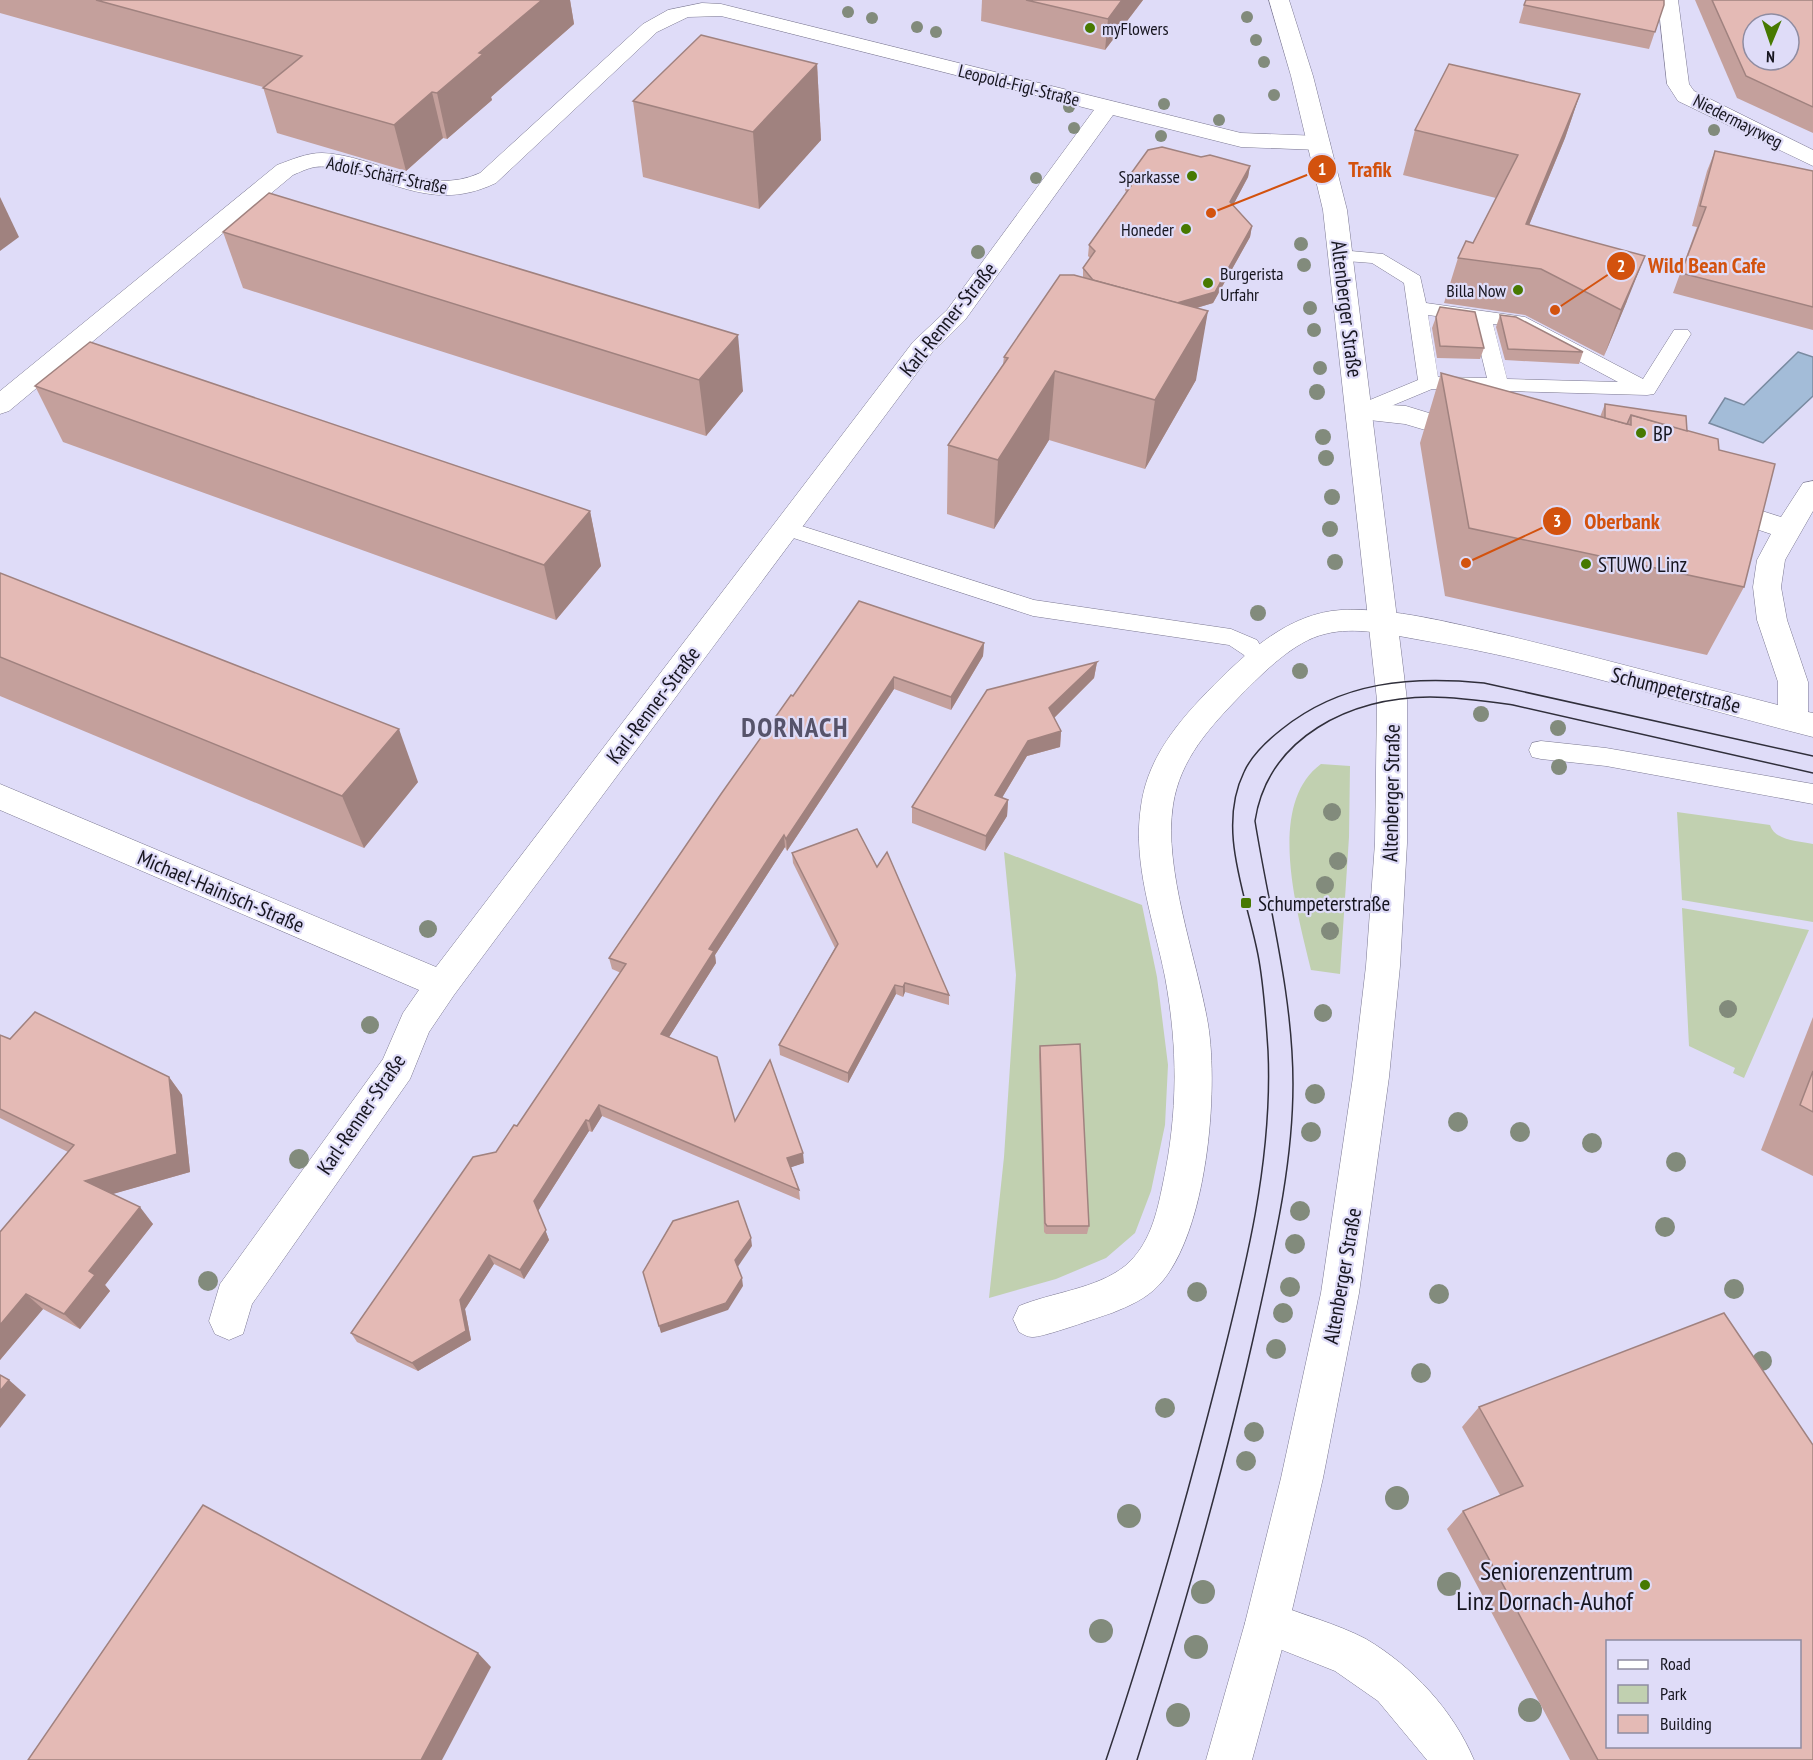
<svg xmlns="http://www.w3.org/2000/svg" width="1813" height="1760" viewBox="0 0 1813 1760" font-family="'PT Sans Narrow',sans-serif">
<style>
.green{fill:#c1d0b0}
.water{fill:#a3bcd8;stroke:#798aa0;stroke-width:1.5}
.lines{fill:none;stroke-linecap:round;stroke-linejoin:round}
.service-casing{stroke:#7c7992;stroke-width:1}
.minor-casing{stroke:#7c7992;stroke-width:1}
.tertiary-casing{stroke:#7c7992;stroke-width:1}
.service{fill:#fff;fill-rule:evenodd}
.minor{fill:#fff;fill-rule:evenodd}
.tertiary{fill:#fff;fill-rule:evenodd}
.tram{stroke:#302f3b;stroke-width:1.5}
.tree{fill:#828b7c}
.wall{fill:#c4a09c}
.shaded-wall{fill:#a0827f}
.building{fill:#e4bab5;stroke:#a0827f;stroke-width:1.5;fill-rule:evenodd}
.poi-dot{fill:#477901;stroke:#dfdcf8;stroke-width:2}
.labels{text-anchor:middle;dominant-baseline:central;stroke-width:4.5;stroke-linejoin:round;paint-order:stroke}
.far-poi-label{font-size:18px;fill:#16151f;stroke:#dfdcf8;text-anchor:end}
.far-street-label{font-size:18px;fill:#16151f;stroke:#dfdcf8}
.street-label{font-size:21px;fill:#16151f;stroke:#dfdcf8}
.poi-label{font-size:21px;fill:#16151f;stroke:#dfdcf8;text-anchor:start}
.near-poi-label{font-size:26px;fill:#16151f;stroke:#dfdcf8;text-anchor:end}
.district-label{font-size:27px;font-weight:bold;letter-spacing:1.5px;fill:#56536a;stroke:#dfdcf8}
.leader{fill:none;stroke:#d3520e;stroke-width:2}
.callout-dot{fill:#d3520e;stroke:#dfdcf8;stroke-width:2}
.mark-label{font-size:18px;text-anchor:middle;font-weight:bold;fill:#fff}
.callout-label{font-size:22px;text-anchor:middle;font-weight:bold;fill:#d3520e;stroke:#dfdcf8;stroke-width:4.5;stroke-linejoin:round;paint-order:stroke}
</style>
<rect width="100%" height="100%" fill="#dfdcf8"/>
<g class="green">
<path d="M1321 764 1350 766 1349 837 1340 974 1311 970C1298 914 1265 805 1321 764Z"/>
<path d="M1677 812 1770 825C1775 841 1799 841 1813 844V922L1682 900Z"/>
<path d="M1004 852 1142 905 1157 977 1168 1065 1165 1125 1151 1191 1135 1233 1106 1258 1056 1279 989 1298 1004 1157 1016 975Z"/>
<path d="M1682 908 1809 930 1744 1078 1733 1073 1735 1068 1689 1046Z"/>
</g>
<path class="water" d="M1798 352 1813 357V396L1763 443 1709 423 1725 398 1744 405Z"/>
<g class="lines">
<g class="service-casing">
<g id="service">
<path d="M1340 250 1383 254 1420 276 1426 303 1525 317 1643 379 1674 330H1688L1691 334 1654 394 1647 395 1432 389 1360 419 1353 417 1350 412 1353 407 1418 380 1404 283 1372 263 1333 260 1331 256 1333 252ZM1428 315 1473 321 1487 378 1438 377ZM1493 324 1513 326 1618 382 1507 379Z"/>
<path d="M786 521 1034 600 1231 629 1257 640 1271 663 1267 669 1259 672 1251 669 1244 655 1229 645 1033 616 778 533 775 528 778 523Z"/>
<path d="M1541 741 1606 748 1813 784V804L1606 766 1541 759 1532 757 1529 750 1532 743Z"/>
</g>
</g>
<g class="minor-casing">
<g id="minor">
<path d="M1658 0H1678L1689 84 1694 91 1813 150V166L1678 101 1667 84Z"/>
<path d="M702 3 721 4 1241 133 1319 136 1327 138 1330 143 1327 148 1319 150 1241 147 1113 115 965 320 931 354 454 995 429 1032 410 1079 252 1304 243 1334 229 1340 215 1334 209 1321 220 1284 383 1059 403 1013 419 990 0 810V784L436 967 913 342 947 310 1094 110 721 16 688 17 657 32 496 183C448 206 413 192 366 176 350 171 332 165 315 167 308 168 300 172 293 175L9 411 0 414V391L277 165C291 160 306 153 322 153 377 155 426 198 480 173L643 24 668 10Z"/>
<path d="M1360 403 1406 406 1478 428 1482 434 1478 440 1469 443 1405 424 1351 418 1347 412 1351 406Z"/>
<path d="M1813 481V511L1785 560 1781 587 1787 620 1808 682V712L1813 713V737C1683 704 1554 662 1421 640 1392 635 1355 626 1325 634 1294 641 1263 673 1241 695 1210 727 1180 759 1173 805 1163 869 1197 959 1208 1024 1219 1091 1207 1234 1159 1285 1146 1299 1129 1306 1112 1313 1099 1317 1042 1338 1032 1337 1027 1337 1023 1334 1019 1332L1013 1319 1019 1306C1053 1292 1096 1289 1125 1266 1150 1245 1157 1213 1163 1183 1178 1113 1178 1047 1165 977 1154 921 1132 864 1141 806 1148 753 1185 714 1221 678 1254 646 1293 613 1341 610 1393 607 1455 624 1505 635 1597 657 1687 682 1778 705V682L1757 620 1753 587 1757 560 1771 534 1708 513 1704 506 1708 499 1718 497 1781 517 1803 483Z"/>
<path d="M1267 1601C1297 1613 1338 1624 1366 1639 1412 1666 1453 1710 1474 1760H1427L1378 1701 1335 1671 1252 1638 1245 1623 1252 1608Z"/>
</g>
</g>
<g class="tertiary-casing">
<path id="tertiary" d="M1269 0H1289L1313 76 1347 210 1407 700V843L1400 966 1389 1077 1359 1293 1323 1478 1289 1623 1252 1760H1206L1245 1623 1281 1478 1321 1293 1353 1077 1366 966 1375 843 1377 700 1323 210 1291 76Z"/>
</g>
<use href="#service" class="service"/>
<use href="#minor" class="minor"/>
<use href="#tertiary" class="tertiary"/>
<g class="tram">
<path d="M1106 1760C1149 1633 1185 1505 1218 1376 1245 1270 1273 1161 1268 1051 1266 1019 1264 986 1258 955 1247 897 1216 829 1244 772 1252 754 1268 740 1282 729 1342 681 1411 676 1484 683L1813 756"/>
<path d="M1137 1760C1183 1614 1225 1467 1258 1317 1275 1240 1293 1163 1293 1084 1293 995 1269 908 1255 821 1268 737 1351 697 1430 697 1458 697 1485 701 1513 705L1813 773"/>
</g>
</g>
<g class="tree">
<circle cx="848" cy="12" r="6"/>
<circle cx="1247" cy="17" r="6"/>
<circle cx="872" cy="18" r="6"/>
<circle cx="917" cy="27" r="6"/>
<circle cx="936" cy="32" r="6"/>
<circle cx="1256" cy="40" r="6"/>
<circle cx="1264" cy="62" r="6"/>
<circle cx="1274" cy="95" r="6"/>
<circle cx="1164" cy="104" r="6"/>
<circle cx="1069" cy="107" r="6"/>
<circle cx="1219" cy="120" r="6"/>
<circle cx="1074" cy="128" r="6"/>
<circle cx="1714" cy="130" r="6"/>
<circle cx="1161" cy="136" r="6"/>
<circle cx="1036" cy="178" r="6"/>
<circle cx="1301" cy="244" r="7"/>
<circle cx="978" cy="252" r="7"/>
<circle cx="1304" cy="265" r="7"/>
<circle cx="1310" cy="308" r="7"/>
<circle cx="1314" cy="330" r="7"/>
<circle cx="1320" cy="368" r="7"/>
<circle cx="1317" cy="392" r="8"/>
<circle cx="1323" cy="437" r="8"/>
<circle cx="1326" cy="458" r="8"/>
<circle cx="1332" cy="497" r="8"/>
<circle cx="1330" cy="529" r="8"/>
<circle cx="1335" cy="562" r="8"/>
<circle cx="1258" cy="613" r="8"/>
<circle cx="1300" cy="671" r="8"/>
<circle cx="1481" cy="714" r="8"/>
<circle cx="1558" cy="728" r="8"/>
<circle cx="1559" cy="767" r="8"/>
<circle cx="1332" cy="812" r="9"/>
<circle cx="1338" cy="861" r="9"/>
<circle cx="1325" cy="885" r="9"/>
<circle cx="428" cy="929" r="9"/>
<circle cx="1330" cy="931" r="9"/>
<circle cx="1728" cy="1009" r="9"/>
<circle cx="1323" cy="1013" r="9"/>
<circle cx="370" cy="1025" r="9"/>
<circle cx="1315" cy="1094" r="10"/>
<circle cx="1458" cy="1122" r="10"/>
<circle cx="1311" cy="1132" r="10"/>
<circle cx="1520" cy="1132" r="10"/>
<circle cx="1592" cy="1143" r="10"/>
<circle cx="299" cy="1159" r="10"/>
<circle cx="1676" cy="1162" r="10"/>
<circle cx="1300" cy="1211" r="10"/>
<circle cx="1665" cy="1227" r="10"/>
<circle cx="1295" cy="1244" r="10"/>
<circle cx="208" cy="1281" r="10"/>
<circle cx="1290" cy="1287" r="10"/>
<circle cx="1734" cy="1289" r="10"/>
<circle cx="1197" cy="1292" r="10"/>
<circle cx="1439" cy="1294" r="10"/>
<circle cx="1283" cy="1313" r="10"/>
<circle cx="1276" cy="1349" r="10"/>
<circle cx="1762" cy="1361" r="10"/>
<circle cx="1421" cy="1373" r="10"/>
<circle cx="1165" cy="1408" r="10"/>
<circle cx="1254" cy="1432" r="10"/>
<circle cx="1246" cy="1461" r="10"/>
<circle cx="1397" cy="1498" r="12"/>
<circle cx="1129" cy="1516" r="12"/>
<circle cx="1449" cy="1584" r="12"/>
<circle cx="1203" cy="1592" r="12"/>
<circle cx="1101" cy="1631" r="12"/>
<circle cx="1196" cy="1647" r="12"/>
<circle cx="1530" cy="1710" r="12"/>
<circle cx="1178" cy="1715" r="12"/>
</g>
<g class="wall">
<path d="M0 0H570L574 24 491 97 492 100 447 139 443 138 406 171 277 133 263 87 0 13Z"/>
<path d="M982 0H1143L1105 50 981 21Z"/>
<path d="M1695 0H1813V133L1737 98Z"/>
<path d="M1524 5H1664L1649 49 1519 23Z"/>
<path d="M817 64 821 140 759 209 643 177 633 101Z"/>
<path d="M1580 94 1565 138 1529 225 1627 301 1604 356 1525 315 1444 303 1458 258 1473 243 1496 198 1403 175 1415 130Z"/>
<path d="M1715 151 1813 171V330L1673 293 1697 227 1692 226 1707 171Z"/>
<path d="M1201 157 1250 166 1248 177 1233 205 1252 226 1250 237 1213 303 1196 308V380L1145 469 1049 440 994 529 947 514 948 445 1003 364 1004 357 1083 277V268L1090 258 1088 256 1089 245 1126 192 1125 190 1127 179Z"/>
<path d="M223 232 743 391 706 436 243 288Z"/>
<path d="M1500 315 1583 352 1579 364 1505 360 1496 327Z"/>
<path d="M1436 317 1484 348 1480 359 1437 358 1432 328Z"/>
<path d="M1441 373 1600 417 1605 404 1687 431 1719 450 1744 587 1707 655 1445 596 1420 443Z"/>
<path d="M35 386 590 511 601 566 556 620 63 442Z"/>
<path d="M0 573 418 782 364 848 0 696Z"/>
<path d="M984 643 983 656 951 710 894 689 787 851 785 847 715 955 716 963 669 1037 735 1121 804 1163 791 1167 799 1190 800 1200 602 1116 592 1132 589 1131 538 1211 549 1240 524 1279 494 1264 465 1309 471 1340 418 1371 357 1342 351 1333 517 1126 621 973 612 969 609 958 793 696Z"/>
<path d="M1097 662 1094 678 1054 718 1061 731 1060 747 1027 756 1002 798 1008 800 1007 816 985 851 912 823V807Z"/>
<path d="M792 853 877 867 949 995V1005L905 992 903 997 896 994 848 1083 780 1055 779 1045 835 948 793 863Z"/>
<path d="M1813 1017V1176L1761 1150Z"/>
<path d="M0 1035 10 1039 169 1077 182 1095 190 1172 112 1194 153 1224 105 1285 110 1291 80 1329 43 1309 0 1360V1232L68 1152 0 1118Z"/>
<path d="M1040 1046 1089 1226 1087 1234H1046L1044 1232 1039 1055Z"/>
<path d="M1479 1407 1813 1760H1570L1447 1529 1463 1511 1500 1495 1462 1427Z"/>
</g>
<g class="shaded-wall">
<path d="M542 0H570L574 24 491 97 492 100 447 139 437 93 479 53Z"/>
<path d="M1122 0H1143L1105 50 1108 19Z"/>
<path d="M817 64 821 140 759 209 753 132Z"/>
<path d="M432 92 443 138 406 171 394 125Z"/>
<path d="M1580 94 1565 138 1511 269 1526 224Z"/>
<path d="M1250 166 1248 177 1229 213 1230 202Z"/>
<path d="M0 197 19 237 0 251Z"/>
<path d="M1252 226 1250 237 1213 303 1123 330Z"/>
<path d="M1645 256 1627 301 1604 356 1621 310Z"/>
<path d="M1208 311 1196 380 1145 469 1155 400Z"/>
<path d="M738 335 743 391 706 436 699 380Z"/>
<path d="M1055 371 1049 440 994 529 998 460Z"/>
<path d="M590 511 601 566 556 620 544 565Z"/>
<path d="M984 643 983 656 951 710V697Z"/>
<path d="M1097 662 1094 678 1048 724 1049 708Z"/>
<path d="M894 677V689L787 851 786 839Z"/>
<path d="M399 729 418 782 364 848 342 796Z"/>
<path d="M1061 731 1060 747 1027 756 994 811 995 795 1028 741Z"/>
<path d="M1008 800 1007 816 985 851 986 836Z"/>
<path d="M784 835 785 847 715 955 716 963 664 1045 661 1034 709 949Z"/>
<path d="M905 983V992L903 997V987Z"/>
<path d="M895 985 896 994 848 1083V1073Z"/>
<path d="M169 1077 182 1095 190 1172 99 1198 85 1181Z"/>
<path d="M599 1105 602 1116 592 1132 589 1121Z"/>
<path d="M586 1120 589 1131 538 1211 549 1240 524 1279 520 1270 534 1201Z"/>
<path d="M803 1153 804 1163 789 1168 787 1158Z"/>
<path d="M140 1207 153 1224 105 1285 110 1291 80 1329 64 1314 89 1271Z"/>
<path d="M751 1238 752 1246 737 1268 735 1260Z"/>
<path d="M489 1255 494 1264 465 1309 471 1340 418 1371 412 1363 460 1300Z"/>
<path d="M742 1278 743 1286 728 1310 661 1333 659 1326Z"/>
<path d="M26 1294 43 1309 0 1360V1325Z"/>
<path d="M9 1380 26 1395 0 1428V1391Z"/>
<path d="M478 1653 491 1667 442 1760H421Z"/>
</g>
<g class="building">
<path d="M96 0H542L479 53 483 54 437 93 432 92 394 125 263 88 302 56Z"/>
<path d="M1026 0H1122L1108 19Z"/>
<path d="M1526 0H1664V5L1655 32 1524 5Z"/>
<path d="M1712 0H1813V107L1746 76ZM1753 24H1789V60H1753Z"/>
<path d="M701 35 817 64 753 132 633 101Z"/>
<path d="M1449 64 1580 94 1526 224 1645 256 1621 310 1541 269 1458 258 1466 241 1473 243 1518 155 1415 130Z"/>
<path d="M1162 147 1201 157 1210 155 1250 166 1230 202 1252 226 1215 292 1177 303 1093 280 1083 268 1095 251 1089 245 1131 186 1127 179 1148 150Z"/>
<path d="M1715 151 1813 171V307L1681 273 1706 207 1700 206Z"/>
<path d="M269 193 738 335 699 380 223 232Z"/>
<path d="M1060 275H1074L1208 311 1155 400 1055 371 998 460 948 445 1008 358 1004 357Z"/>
<path d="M1440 307 1475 312 1484 348 1440 346 1436 317Z"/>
<path d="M1500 315 1516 317 1583 352 1508 349Z"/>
<path d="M90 342 590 511 544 565 35 386Z"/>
<path d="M1441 373 1631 425V415L1718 439 1719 450 1775 464 1744 587 1469 528Z"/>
<path d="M1605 404 1686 416 1687 431 1631 415 1627 424 1605 418Z"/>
<path d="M0 573 399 729 342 796 0 657Z"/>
<path d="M859 601 984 643 951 697 894 677 786 839 784 835 709 949 714 951 661 1034 717 1057 735 1121 770 1060 803 1153 787 1158 799 1190 599 1105 589 1121 586 1120 534 1201 546 1230 520 1270 489 1255 460 1300 466 1331 412 1363 351 1333 473 1157 496 1152 514 1125 517 1126 626 964 609 958 721 794 791 695 793 696Z"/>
<path d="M1097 662 1049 708 1061 731 1028 741 995 795 1008 800 986 836 912 807 987 690Z"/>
<path d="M857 829 877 867 887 852 949 995 905 983 903 987 895 985 848 1073 779 1045 838 944 792 853Z"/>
<path d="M35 1012 169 1077 177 1154 85 1181 140 1207 89 1271 95 1275 64 1314 26 1294 0 1325V1232L74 1145 0 1109V1035L10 1039Z"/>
<path d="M1080 1044 1089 1226H1047L1045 1223 1040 1046Z"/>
<path d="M1813 1071V1112L1800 1105Z"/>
<path d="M738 1201 751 1238 735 1260 742 1278 726 1303 659 1326 643 1272 673 1221Z"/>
<path d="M1724 1313 1813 1445V1760H1598L1463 1511 1523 1486 1479 1407ZM1608 1641H1800V1746H1608Z"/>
<path d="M0 1375 9 1380 0 1391Z"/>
<path d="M203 1505 478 1653 421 1760H28Z"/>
</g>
<g class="poi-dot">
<circle cx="1090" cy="28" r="6"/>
<circle cx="1192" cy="176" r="6"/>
<circle cx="1186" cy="229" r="6"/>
<circle cx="1208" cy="283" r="6"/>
<circle cx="1518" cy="290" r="6"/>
<circle cx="1641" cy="433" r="6"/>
<circle cx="1586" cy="564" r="6"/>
<rect x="1240" y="897" width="12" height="12" rx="3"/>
<circle cx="1645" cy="1585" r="6"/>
</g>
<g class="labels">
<g class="far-poi-label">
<text x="1102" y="28" text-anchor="start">myFlowers</text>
<text x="1180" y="176">Sparkasse</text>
<text x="1174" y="229">Honeder</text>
<text x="1220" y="273" text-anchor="start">Burgerista<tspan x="1220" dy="21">Urfahr</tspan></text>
<text x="1506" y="290">Billa Now</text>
</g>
<g class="far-street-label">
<text transform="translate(1019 85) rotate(14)">Leopold-Figl-Straße</text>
<text transform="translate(1738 121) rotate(27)">Niedermayrweg</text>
<text transform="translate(387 175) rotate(12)">Adolf-Schärf-Straße</text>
</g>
<g class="street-label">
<text transform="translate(1347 309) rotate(83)">Altenberger Straße</text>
<text transform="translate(948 319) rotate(-51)">Karl-Renner-Straße</text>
<text transform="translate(1676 690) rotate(14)">Schumpeterstraße</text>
<text transform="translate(653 705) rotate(-53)">Karl-Renner-Straße</text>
<text transform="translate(1391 793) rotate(-89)">Altenberger Straße</text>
<text transform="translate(221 891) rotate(23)">Michael-Hainisch-Straße</text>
<text transform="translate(361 1114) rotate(-56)">Karl-Renner-Straße</text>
<text transform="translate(1342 1276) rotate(-80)">Altenberger Straße</text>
</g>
<g class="poi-label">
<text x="1653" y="433">BP</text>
<text x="1598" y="564">STUWO Linz</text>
<text x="1258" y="903">Schumpeterstraße</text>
</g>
<g class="near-poi-label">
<text x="1633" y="1570">Seniorenzentrum<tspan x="1633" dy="30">Linz Dornach-Auhof</tspan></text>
</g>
<g class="district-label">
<text x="795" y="727">DORNACH</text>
</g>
</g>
<path class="leader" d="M1211 213L1322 169M1555 310L1621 266M1466 563L1557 521"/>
<g class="callout-dot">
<circle cx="1211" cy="213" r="6"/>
<circle cx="1555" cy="310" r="6"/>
<circle cx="1466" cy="563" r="6"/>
<circle cx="1322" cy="169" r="15"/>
<circle cx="1621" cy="266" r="15"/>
<circle cx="1557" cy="521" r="15"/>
</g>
<g class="mark-label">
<text x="1322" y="175">1</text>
<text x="1621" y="272">2</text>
<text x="1557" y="527">3</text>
</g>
<g class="callout-label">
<text x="1370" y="177">Trafik</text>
<text x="1707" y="273">Wild Bean Cafe</text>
<text x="1622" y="529">Oberbank</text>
</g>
<rect x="1606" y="1640" width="195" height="108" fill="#dfdcf8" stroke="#8f8ca1" stroke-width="1.5"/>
<rect x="1618" y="1660" width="30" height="9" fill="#ffffff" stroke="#8f8ca1" stroke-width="1.5"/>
<text x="1660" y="1670" font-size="18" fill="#16151f">Road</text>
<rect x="1618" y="1685" width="30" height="18" fill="#c1d0b0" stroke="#8f8ca1" stroke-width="1.5"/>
<text x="1660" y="1700" font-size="18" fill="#16151f">Park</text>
<rect x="1618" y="1715" width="30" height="18" fill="#e4bab5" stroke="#8f8ca1" stroke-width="1.5"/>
<text x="1660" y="1730" font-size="18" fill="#16151f">Building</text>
<g transform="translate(1771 42) rotate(182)"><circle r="28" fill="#dfdcf8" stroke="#8f8ca1" stroke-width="1.5"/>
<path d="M0-4.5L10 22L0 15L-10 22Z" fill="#477901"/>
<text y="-9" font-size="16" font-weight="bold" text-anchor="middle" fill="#16151f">N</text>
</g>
</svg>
